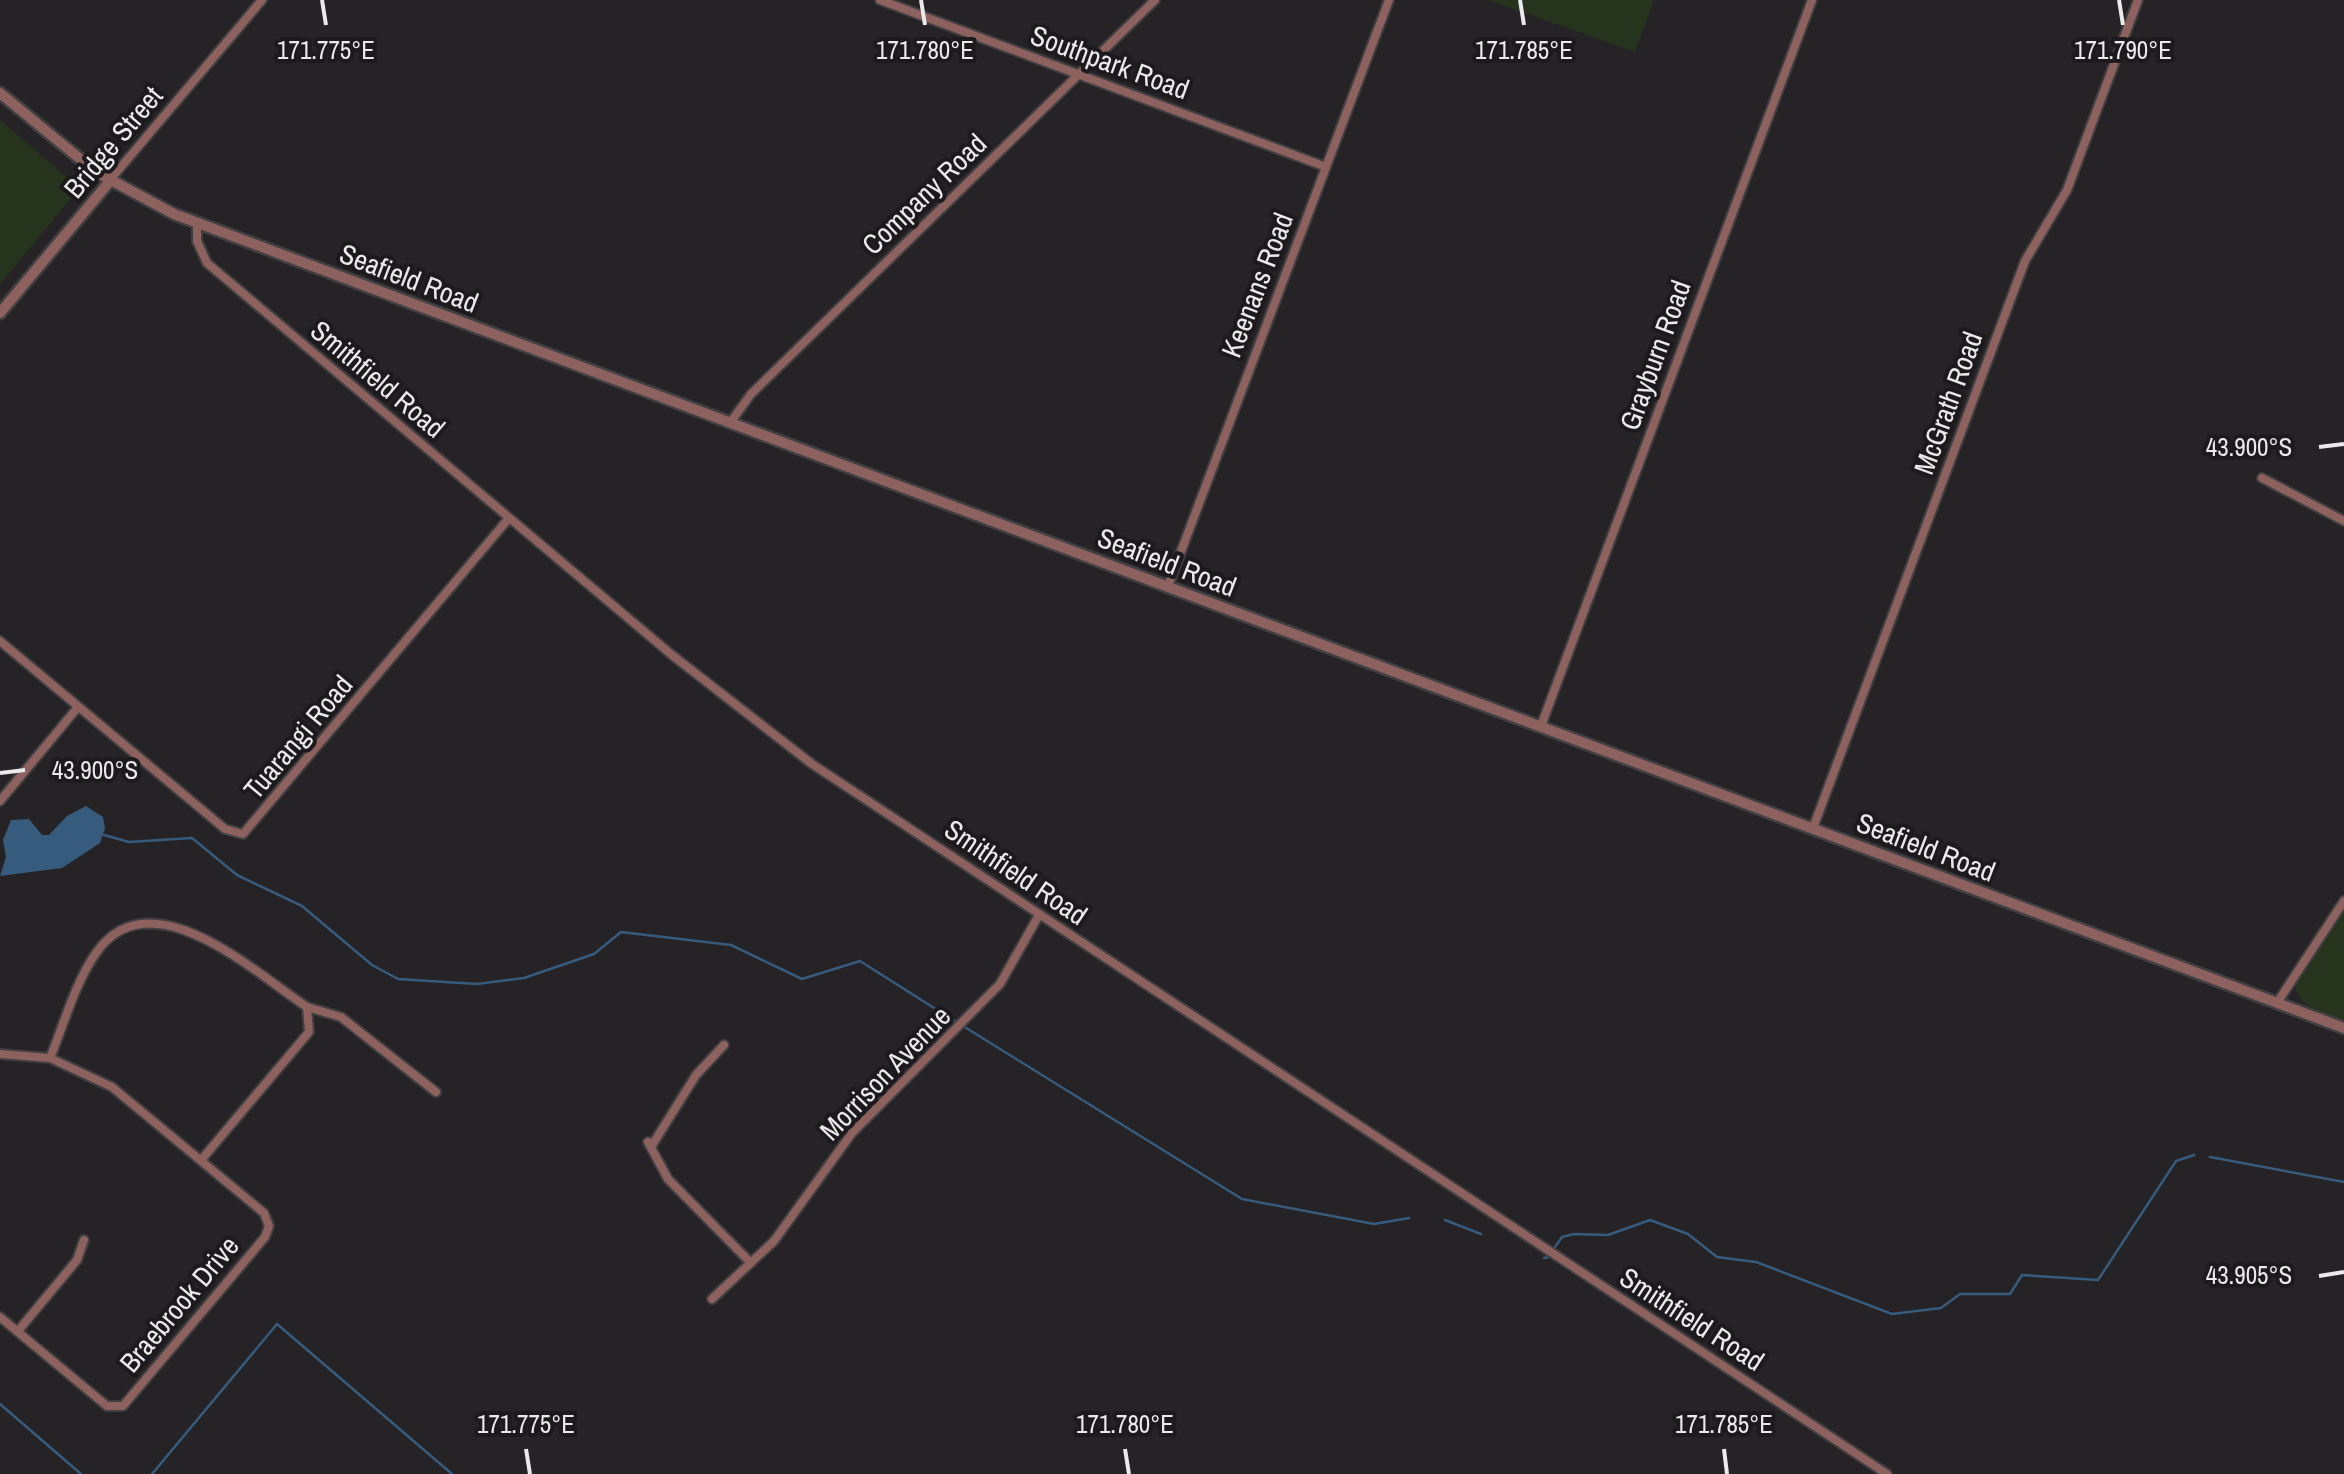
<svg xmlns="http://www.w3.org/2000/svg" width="2344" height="1474" viewBox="0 0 2344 1474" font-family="'Archivo Narrow',sans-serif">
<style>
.green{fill:#26331d}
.water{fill:#375b7d}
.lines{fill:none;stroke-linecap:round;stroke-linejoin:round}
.stream{stroke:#375b7d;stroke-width:2.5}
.minor-casing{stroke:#413f42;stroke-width:12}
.tertiary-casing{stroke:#413f42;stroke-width:15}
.minor{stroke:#8d615d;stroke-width:8}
.tertiary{stroke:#8d615d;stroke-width:10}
.ticks{fill:none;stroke:#eae9eb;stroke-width:4}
.labels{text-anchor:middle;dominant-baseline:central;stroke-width:8;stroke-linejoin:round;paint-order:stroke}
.street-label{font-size:28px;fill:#eae9eb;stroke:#1c1a1c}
.ticks-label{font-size:25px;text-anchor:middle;fill:#eae9eb;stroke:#1c1a1c;stroke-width:8;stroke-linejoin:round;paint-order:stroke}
</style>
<rect width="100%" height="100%" fill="#262326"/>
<g class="green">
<path d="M1488 0H1654L1635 52Z"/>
<path d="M0 120 79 188 0 285Z"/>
<path d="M2344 907V1020C2324 1012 2300 1009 2295 986Z"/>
</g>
<path class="water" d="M86 806 103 817 105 828 100 843 62 868 0 876 6 857 3 840 11 820 29 819 42 835H49L67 816Z"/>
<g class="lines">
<g class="stream">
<path d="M104 835 129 842 192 838 237 875 302 906 372 965 398 979 477 984 524 978 594 954 621 932 731 945 802 979 860 961 956 1022"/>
<path d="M963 1026 1242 1199 1374 1224 1409 1218"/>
<path d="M2210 1157 2344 1182"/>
<path d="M1445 1220 1481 1234"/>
<path d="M1555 1247 1562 1237 1574 1234 1608 1235 1650 1220 1688 1234 1717 1257 1756 1262 1892 1314 1941 1308 1960 1294H2010L2022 1275 2098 1280 2176 1161 2194 1155"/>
<path d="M1544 1258 1549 1257"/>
<path d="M0 1404 81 1474"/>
<path d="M152 1474 277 1324 452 1474"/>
</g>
<g class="minor-casing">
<g id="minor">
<path d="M880 0 1326 167"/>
<path d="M110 180 262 0"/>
<path d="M197 223V241L207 263 672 655 812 764 1887 1474"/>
<path d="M730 423 751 394 1155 0"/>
<path d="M2262 478 2344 521"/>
<path d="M1168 586 1389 0"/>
<path d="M0 641 225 829 243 834 509 518"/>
<path d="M1541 726 1812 0"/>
<path d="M0 801 78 707"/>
<path d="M1813 828 2025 261 2067 190 2138 0"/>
<path d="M2277 1003 2344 901"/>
<path d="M307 1007 341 1017 436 1092"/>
<path d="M0 1054 50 1058 112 1087 264 1213 269 1226 265 1237 123 1406H107L0 1317"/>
<path d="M50 1058C64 1024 75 983 96 953 150 875 254 972 307 1007L309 1032 202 1159"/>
<path d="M648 1142 668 1179 751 1263"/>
<path d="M651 1147 696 1075 724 1045"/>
<path d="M712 1299 774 1241 852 1133 1000 984 1039 915"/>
<path d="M18 1331 77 1260 84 1240"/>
</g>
</g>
<g class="tertiary-casing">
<g id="tertiary">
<path d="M0 93 96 172 174 214 2344 1028"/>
<path d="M0 313 110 181"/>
</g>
</g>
<use href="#minor" class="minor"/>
<use href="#tertiary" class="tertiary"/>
</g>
<path class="ticks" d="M322 0 326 25M921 0 925 25M1520 0 1524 25M2119 0 2123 25M2319 447 2344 444M0 773 25 770M2319 1276 2344 1272M526 1449 530 1474M1125 1449 1129 1474M1724 1449 1727 1474"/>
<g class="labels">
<g class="street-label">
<text transform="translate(1110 62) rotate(20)">Southpark Road</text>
<text transform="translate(113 142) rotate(-50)">Bridge Street</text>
<text transform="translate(924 194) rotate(-44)">Company Road</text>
<text transform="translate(409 278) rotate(21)">Seafield Road</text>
<text transform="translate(1257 285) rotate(-69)">Keenans Road</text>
<text transform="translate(1655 355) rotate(-70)">Grayburn Road</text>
<text transform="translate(378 379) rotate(40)">Smithfield Road</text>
<text transform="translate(1948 403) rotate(-70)">McGrath Road</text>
<text transform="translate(1167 562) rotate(21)">Seafield Road</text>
<text transform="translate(298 737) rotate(-50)">Tuarangi Road</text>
<text transform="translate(1926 847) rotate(21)">Seafield Road</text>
<text transform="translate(1016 872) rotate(34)">Smithfield Road</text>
<text transform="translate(885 1073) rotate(-46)">Morrison Avenue</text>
<text transform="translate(179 1304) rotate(-50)">Braebrook Drive</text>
<text transform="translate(1692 1319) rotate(33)">Smithfield Road</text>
</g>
</g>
<g class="ticks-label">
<text x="326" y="59">171.775°E</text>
<text x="925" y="59">171.780°E</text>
<text x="1524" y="59">171.785°E</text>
<text x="2123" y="59">171.790°E</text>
<text x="2249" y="456">43.900°S</text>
<text x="95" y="779">43.900°S</text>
<text x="2249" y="1284">43.905°S</text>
<text x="526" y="1433">171.775°E</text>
<text x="1125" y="1433">171.780°E</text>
<text x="1724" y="1433">171.785°E</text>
</g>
</svg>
